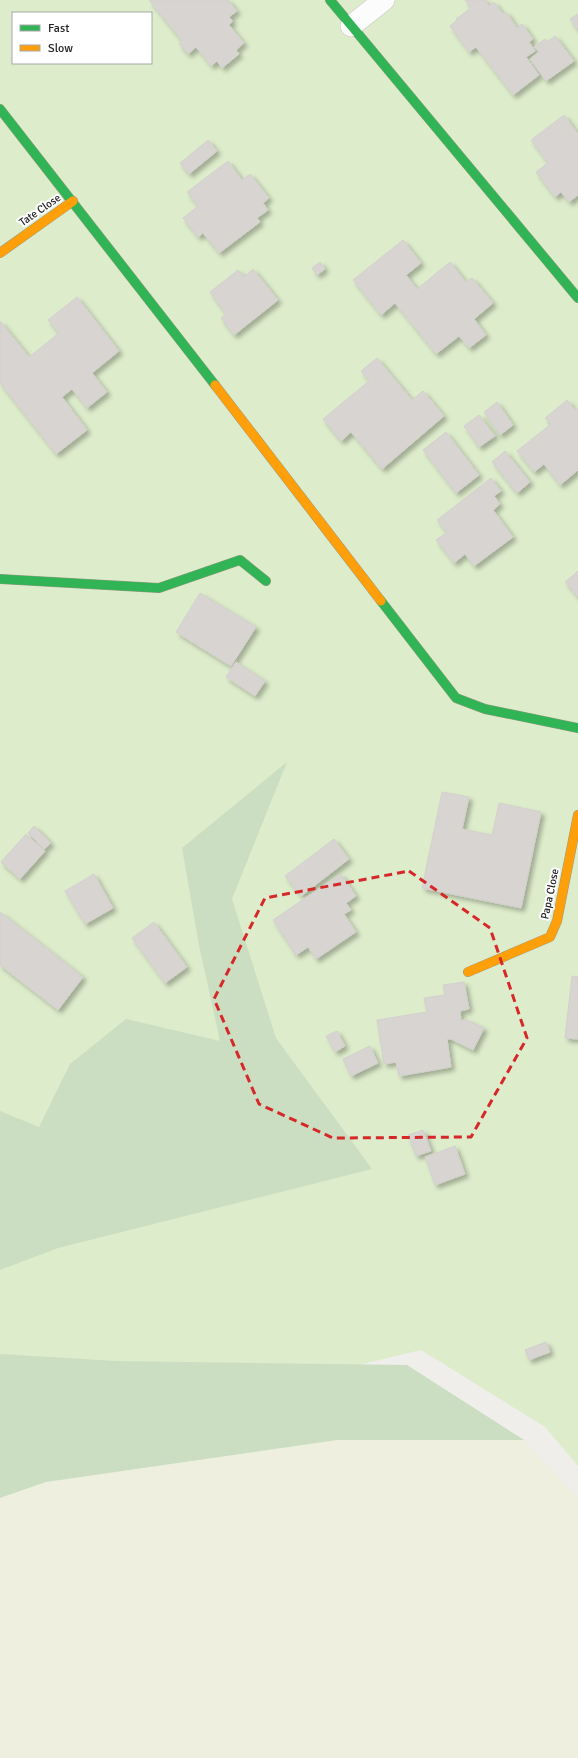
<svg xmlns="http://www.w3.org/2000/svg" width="578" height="1758" viewBox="0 0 578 1758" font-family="Signika,sans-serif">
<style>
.farmland{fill:#efefdf}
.grass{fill:#ddeccb;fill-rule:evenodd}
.forest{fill:#cbdec1}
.building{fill:#d7d4d2;stroke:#d3d0cc;filter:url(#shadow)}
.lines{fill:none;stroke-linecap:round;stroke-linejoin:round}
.street-casing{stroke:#c9c8c7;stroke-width:22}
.fast-casing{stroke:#999a82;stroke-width:10}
.slow-casing{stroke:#999a82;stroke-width:10}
.street{stroke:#fdfcfc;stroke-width:21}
.fast{stroke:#30b455;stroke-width:9}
.slow{stroke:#ff9f0a;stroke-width:9}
.marked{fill:none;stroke:#d62828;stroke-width:3;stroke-dasharray:8 5;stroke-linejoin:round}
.labels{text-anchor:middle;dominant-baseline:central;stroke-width:4;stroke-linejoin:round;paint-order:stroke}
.street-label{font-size:11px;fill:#222;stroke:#fff}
</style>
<defs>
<filter id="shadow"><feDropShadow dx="3.5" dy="3.5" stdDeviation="2" flood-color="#0004"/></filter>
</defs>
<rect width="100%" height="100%" fill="#f0eeeb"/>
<path class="farmland" d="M337 1440H524L578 1498V1758H0V1498L46 1482Z"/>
<path class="grass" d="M0 0H578V1466L545 1427 421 1350 0 1451ZM13 13H151V63H13Z"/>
<g class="forest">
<path d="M287 762 232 899 276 1038 372 1169 58 1248 0 1270V1111L39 1127 70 1064 126 1019 220 1041 199 945 182 848Z"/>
<path d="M0 1354 115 1361 407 1365 524 1440H337L46 1482 0 1498Z"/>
</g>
<g class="building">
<path d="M149 0H228L237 11 229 17 233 21 229 25 244 43 236 50 239 54 222 68 217 61 211 66 196 47 188 54 179 44 182 41Z"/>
<path d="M465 0H487L486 2 489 6 494 2 503 14 506 12 517 28 522 24 533 39 529 42 535 51 526 57 539 75 513 95 476 47 469 52 450 26 457 20 456 19 471 8Z"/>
<path d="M578 14V30L570 19Z"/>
<path d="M555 36 574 61 546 81 530 59 539 52 534 47 545 39 547 42Z"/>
<path d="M564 115 578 134V195L569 202 561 192 555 197 536 172 548 163 531 140Z"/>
<path d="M208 140 217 151 189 174 180 163Z"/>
<path d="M228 161 242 180 250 174 269 198 263 203 268 210 257 218 260 222 219 253 203 233 198 237 183 218 198 206 187 192Z"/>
<path d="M403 240 421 263 406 275 417 289 450 262 466 282 472 278 493 303 474 319 486 335 469 348 459 336 436 354 395 303 381 315 353 280Z"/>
<path d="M320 262 325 269 317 275 312 268Z"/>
<path d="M253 269 278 300 234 335 221 318 226 314 210 292 238 270 244 277Z"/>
<path d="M77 297 119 351 92 373 107 392 87 408 72 389 62 397 87 430 56 454 0 383V321L29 357 59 333 48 320Z"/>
<path d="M377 358 412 400 423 391 444 416 382 469 351 432 341 441 323 419 369 381 361 371Z"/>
<path d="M567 400 575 410 578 408V470L560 485 544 464 534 472 517 451 551 424 545 418Z"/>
<path d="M497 402 513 425 500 435 484 412Z"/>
<path d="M479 415 495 436 479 447 464 426Z"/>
<path d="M446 432 479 475 456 493 423 450Z"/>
<path d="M505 451 530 482 517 493 492 462Z"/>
<path d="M491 478 501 491 494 496 500 504 493 510 513 537 474 566 465 554 454 563 436 540 447 532 437 520Z"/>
<path d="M578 571V597L565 582Z"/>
<path d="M200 593 256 627 231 666 176 632Z"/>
<path d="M236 662 265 681 255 696 226 677Z"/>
<path d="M442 792 469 797 462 829 492 835 499 803 541 812 521 908 422 888Z"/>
<path d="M34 826 51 843 44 849 28 833Z"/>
<path d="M26 834 45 851 20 879 1 862Z"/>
<path d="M334 839 349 859 301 896 285 876Z"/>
<path d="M94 874 113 908 85 924 65 891Z"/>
<path d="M341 874 356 896 346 903 351 910 344 914 356 932 316 959 308 947 296 955 273 920Z"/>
<path d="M0 912 83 977 58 1010 0 965Z"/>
<path d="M154 922 187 967 165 983 132 938Z"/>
<path d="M572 976 578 977V1039L565 1038Z"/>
<path d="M464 982 469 1009 460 1011 461 1021 465 1019 484 1028 473 1050 451 1039H447L451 1067 399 1076 396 1062 384 1064 377 1020 427 1012 424 998 445 995 443 985Z"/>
<path d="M337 1031 345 1046 335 1052 326 1036Z"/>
<path d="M370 1046 378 1063 351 1076 343 1059Z"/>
<path d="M423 1130 431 1151 416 1156 408 1135Z"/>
<path d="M455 1146 465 1174 435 1185 425 1157Z"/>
<path d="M546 1342 550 1352 529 1360 525 1350Z"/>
</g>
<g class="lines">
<g class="street-casing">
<path id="street" d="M351 26 384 0"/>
</g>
<g class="fast-casing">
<g id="fast">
<path d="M330 0 578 298"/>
<path d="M0 109 215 385"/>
<path d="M0 579 159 588 240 560 266 581"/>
<path d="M381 601 456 698 485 709 578 728"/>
</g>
</g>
<g class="slow-casing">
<g id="slow">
<path d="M0 253 73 201"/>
<path d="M215 385 381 601"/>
<path d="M468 972 550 937 557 921 578 815"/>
</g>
</g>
<use href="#street" class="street"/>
<use href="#fast" class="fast"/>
<use href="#slow" class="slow"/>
</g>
<path class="marked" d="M409 871 490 928 527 1038 471 1137 333 1138 259 1104 214 999 265 898Z"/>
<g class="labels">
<g class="street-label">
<text transform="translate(40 210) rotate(-35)">Tate Close</text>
<text transform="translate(550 894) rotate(-78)">Papa Close</text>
</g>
</g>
<rect x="12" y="12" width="140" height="52" fill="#ffffff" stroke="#a7a7a7"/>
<rect x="20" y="25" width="20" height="6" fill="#30b455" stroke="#a7a7a7"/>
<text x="48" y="32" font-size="12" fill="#222222">Fast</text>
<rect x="20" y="45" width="20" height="6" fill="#ff9f0a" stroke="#a7a7a7"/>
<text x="48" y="52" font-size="12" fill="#222222">Slow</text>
</svg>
